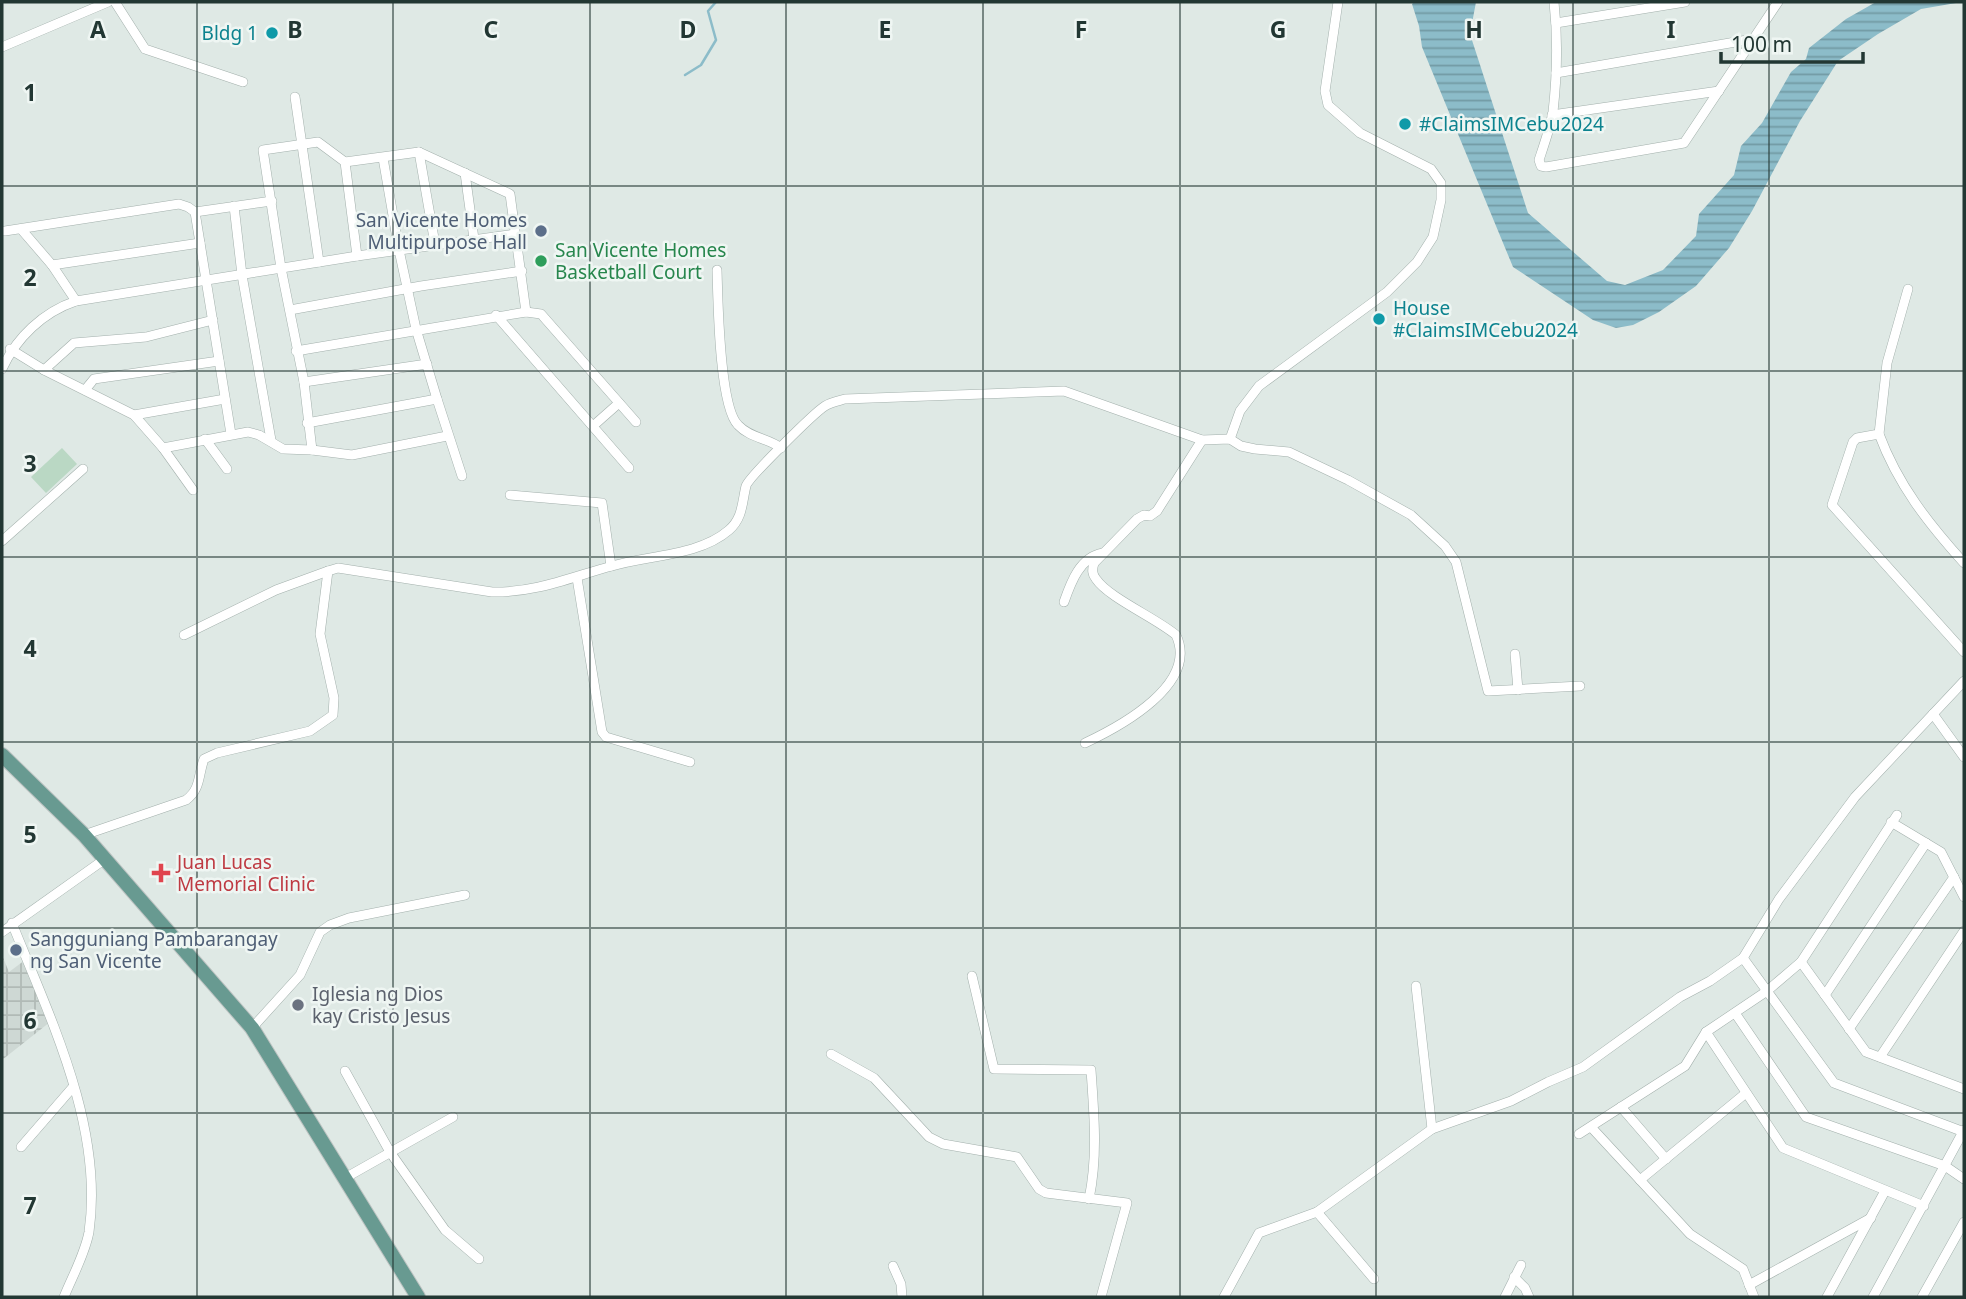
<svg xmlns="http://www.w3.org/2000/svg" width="1966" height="1299" viewBox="0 0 1966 1299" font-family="'Noto Sans',sans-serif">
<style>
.industrial{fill:url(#industrial-grid)}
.green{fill:#bad8c4}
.water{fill:url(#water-rules)}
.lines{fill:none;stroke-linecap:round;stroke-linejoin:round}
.stream{stroke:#8cbcc9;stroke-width:2.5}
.minor-casing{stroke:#a3b0ac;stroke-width:10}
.primary-casing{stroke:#bdc3c2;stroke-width:16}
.minor{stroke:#fff;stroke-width:9}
.primary{stroke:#689a91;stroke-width:14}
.grid{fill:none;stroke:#223733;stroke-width:2;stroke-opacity:0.55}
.culture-dot{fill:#0f9aa8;stroke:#eff6f3;stroke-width:2.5}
.service-dot{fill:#5c6f8a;stroke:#eff6f3;stroke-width:2.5}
.leisure-dot{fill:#2e9e5b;stroke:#eff6f3;stroke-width:2.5}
.health-dot{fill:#e0444e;stroke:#eff6f3;stroke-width:2.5}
.worship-dot{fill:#6b7280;stroke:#eff6f3;stroke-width:2.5}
.labels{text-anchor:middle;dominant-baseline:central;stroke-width:5;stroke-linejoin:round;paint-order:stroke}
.culture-label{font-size:19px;fill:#0d838f;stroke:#eff6f3;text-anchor:start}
.service-label{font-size:19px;fill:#4e5e75;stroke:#eff6f3;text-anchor:end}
.leisure-label{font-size:19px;fill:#27864d;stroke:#eff6f3;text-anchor:start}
.health-label{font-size:19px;fill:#be3a42;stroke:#eff6f3;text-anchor:start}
.worship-label{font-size:19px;fill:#5b616d;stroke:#eff6f3;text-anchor:start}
.grid-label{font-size:23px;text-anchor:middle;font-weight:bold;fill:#223733;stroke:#eff6f3;stroke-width:5;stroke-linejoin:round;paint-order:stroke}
</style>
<defs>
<pattern id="industrial-grid" width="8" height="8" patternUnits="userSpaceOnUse" patternTransform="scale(1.75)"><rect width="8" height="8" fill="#ced8d4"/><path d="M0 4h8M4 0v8" fill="none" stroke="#b1bab6"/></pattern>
<pattern id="water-rules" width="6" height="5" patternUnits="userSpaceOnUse" patternTransform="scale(1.75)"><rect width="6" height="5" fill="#8cbcc9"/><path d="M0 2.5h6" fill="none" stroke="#729aa4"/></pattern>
</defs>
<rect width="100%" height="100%" fill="#dfe9e5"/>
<path class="industrial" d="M2 955 9 972 25 960 50 1022 2 1060Z"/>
<path class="green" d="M62 448 77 464 46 493 31 477Z"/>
<path class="water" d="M1414 2H1476L1470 34 1528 213 1607 281 1625 285 1663 270 1696 236 1699 214 1734 175 1741 146 1762 123 1791 72 1806 59 1809 48 1846 19 1876 2H1962L1921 9 1878 34 1838 61 1800 121 1752 211 1729 248 1696 286 1659 312 1633 325 1616 328 1593 320 1513 267 1422 47 1419 26 1412 4Z"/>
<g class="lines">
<path class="stream" d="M685 75 701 65 716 40 708 11 716 2"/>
<g class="minor-casing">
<g id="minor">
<path d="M115 2 145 49 243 82"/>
<path d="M1554 2C1558 38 1557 76 1553 112 1550 128 1544 145 1539 160L1541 166 1546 167 1684 143 1778 2"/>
<path d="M1556 23 1685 2"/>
<path d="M2 47 108 2"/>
<path d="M1556 73 1753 39"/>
<path d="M295 97 319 262"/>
<path d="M1552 115 1719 91"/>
<path d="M419 152 435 244"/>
<path d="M345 162 357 256"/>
<path d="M465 173 474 239"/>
<path d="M234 206 242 275 271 440"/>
<path d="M195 212 231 434"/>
<path d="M21 229 52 265 76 301"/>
<path d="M5 231 179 204 188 207 195 212 272 201"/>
<path d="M52 265 200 243"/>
<path d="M717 270C718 300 719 406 738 425 750 438 768 438 781 448"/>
<path d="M1908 289 1887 363 1879 434 1857 438 1853 442 1832 505 1964 652"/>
<path d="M290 310 421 286 522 271"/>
<path d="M526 312 541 314 636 422"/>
<path d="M496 315 629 468"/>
<path d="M10 349 44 370 134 415 163 448 248 432 259 435 283 449 312 450 352 455 447 436"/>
<path d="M296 351 526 312 510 194 419 152 345 162 318 142 263 150 281 268 304 382 312 450"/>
<path d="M2 369C16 338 43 312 76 301L357 256 515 234"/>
<path d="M44 370 74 343 146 337 213 320"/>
<path d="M304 382 427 364"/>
<path d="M85 390 94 379 219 361"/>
<path d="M437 399 462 476"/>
<path d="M134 415 225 399"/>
<path d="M307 423 437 399 416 329 399 250 383 158"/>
<path d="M593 426 619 403"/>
<path d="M1879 434C1898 485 1928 523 1964 563"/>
<path d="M205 439 227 469"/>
<path d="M1230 439 1240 411 1259 386 1387 292 1417 262 1433 237 1441 200V183L1431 169 1360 133 1328 105 1325 91 1338 2"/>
<path d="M163 448 193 490"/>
<path d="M510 495 602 503 611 566"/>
<path d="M2 541 83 469"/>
<path d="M577 578 602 732 606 737 690 762"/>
<path d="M1064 602C1071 582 1080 557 1103 553"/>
<path d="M184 635 276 590 328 571"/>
<path d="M1515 654 1518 690"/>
<path d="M1933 714 1964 757"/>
<path d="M1085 743C1121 726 1199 684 1176 635 1156 618 1109 598 1096 579 1092 574 1092 570 1094 563L1137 519 1144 515 1150 516 1157 511 1202 440"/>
<path d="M1891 822 1941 852 1964 897"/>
<path d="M84 835 186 800C201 789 198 775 204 759L217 753 310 731 333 715 334 698 320 634 328 571 338 568 492 592C536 593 571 577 612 566 649 555 699 556 729 530 743 518 742 502 746 486 748 478 814 413 825 406 831 402 838 401 845 399L1064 391 1202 440 1230 439 1241 446 1255 449 1289 452 1348 480 1411 515 1445 546 1456 562 1488 691 1580 686"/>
<path d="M12 923C50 1018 104 1127 89 1232 85 1254 72 1277 64 1297"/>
<path d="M2 932 105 859"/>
<path d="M1743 958 1834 1083 1964 1132"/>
<path d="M1801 962 1866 1052 1964 1089"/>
<path d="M972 976 994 1069 1091 1070C1094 1114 1098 1156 1089 1199"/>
<path d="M1416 986 1432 1129"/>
<path d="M1825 995 1926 843"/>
<path d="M1735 1013 1806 1117 1945 1166 1964 1179"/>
<path d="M252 1028 300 975 320 932 330 925 349 918 465 895"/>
<path d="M1849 1029 1954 877"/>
<path d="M1706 1032 1783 1148 1924 1206"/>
<path d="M831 1054 874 1078 929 1137 943 1144 1017 1157 1039 1189 1046 1193 1127 1203 1101 1297"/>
<path d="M1880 1057 1964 931"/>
<path d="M345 1071 390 1152 445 1230 479 1259"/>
<path d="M1621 1107 1666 1159"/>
<path d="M1591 1127 1690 1234 1743 1269 1754 1297"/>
<path d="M1579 1134 1685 1066 1706 1032 1767 991 1801 962 1897 815"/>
<path d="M21 1147 73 1087"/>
<path d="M345 1178 453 1117"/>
<path d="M1640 1180 1746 1093"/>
<path d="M1317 1212 1374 1279"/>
<path d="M893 1266 901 1284 902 1297"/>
<path d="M1514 1277 1525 1288 1529 1297"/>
<path d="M1749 1285 1871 1218"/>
<path d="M1224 1297 1259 1233 1317 1212 1432 1129 1511 1101 1548 1082 1583 1067 1680 997 1710 981 1743 958 1779 899 1855 797 1964 681"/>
<path d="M1505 1297 1521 1265"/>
<path d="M1827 1297 1885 1191"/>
<path d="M1873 1297 1964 1130"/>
<path d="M1922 1297 1964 1222"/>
</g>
</g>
<g class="primary-casing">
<path id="primary" d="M2 755 84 835 252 1028 418 1297"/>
</g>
<use href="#minor" class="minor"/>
<use href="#primary" class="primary"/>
</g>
<path class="grid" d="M197 2V1297M393 2V1297M590 2V1297M786 2V1297M983 2V1297M1180 2V1297M1376 2V1297M1573 2V1297M1769 2V1297M2 186H1964M2 371H1964M2 557H1964M2 742H1964M2 928H1964M2 1113H1964"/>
<g class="culture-dot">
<circle cx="272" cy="33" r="7"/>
<circle cx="1405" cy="124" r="7"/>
<circle cx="1379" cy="319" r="7"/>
</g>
<g class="service-dot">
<circle cx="541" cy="231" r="7"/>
<circle cx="16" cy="950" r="7"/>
</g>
<circle class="leisure-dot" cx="541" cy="261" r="7"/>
<path class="health-dot" d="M157.5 862.5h7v7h7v7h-7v7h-7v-7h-7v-7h7z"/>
<circle class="worship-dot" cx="298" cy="1005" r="7"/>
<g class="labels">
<g class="culture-label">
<text x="258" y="33" text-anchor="end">Bldg 1</text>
<text x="1419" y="124">#ClaimsIMCebu2024</text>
<text x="1393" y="308">House<tspan x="1393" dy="22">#ClaimsIMCebu2024</tspan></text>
</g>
<g class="service-label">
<text x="527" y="220">San Vicente Homes<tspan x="527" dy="22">Multipurpose Hall</tspan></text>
<text x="30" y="939" text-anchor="start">Sangguniang Pambarangay<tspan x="30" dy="22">ng San Vicente</tspan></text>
</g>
<g class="leisure-label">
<text x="555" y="250">San Vicente Homes<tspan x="555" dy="22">Basketball Court</tspan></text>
</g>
<g class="health-label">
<text x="177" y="862">Juan Lucas<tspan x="177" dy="22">Memorial Clinic</tspan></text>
</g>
<g class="worship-label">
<text x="312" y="994">Iglesia ng Dios<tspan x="312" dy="22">kay Cristo Jesus</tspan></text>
</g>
</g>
<g class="grid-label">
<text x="98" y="38">A</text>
<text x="295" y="38">B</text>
<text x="491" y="38">C</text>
<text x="688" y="38">D</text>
<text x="885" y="38">E</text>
<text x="1081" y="38">F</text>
<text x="1278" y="38">G</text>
<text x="1474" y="38">H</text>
<text x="1671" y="38">I</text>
<text x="30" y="101">1</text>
<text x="30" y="286">2</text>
<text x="30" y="472">3</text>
<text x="30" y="657">4</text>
<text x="30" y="843">5</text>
<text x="30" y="1029">6</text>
<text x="30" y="1214">7</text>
</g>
<rect width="1966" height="1299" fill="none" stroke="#223733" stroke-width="7"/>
<path d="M1721 52v10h142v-10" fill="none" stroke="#223733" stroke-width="3.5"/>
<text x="1731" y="52" font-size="21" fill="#223733" stroke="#eff6f3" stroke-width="5" paint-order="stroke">100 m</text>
</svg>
